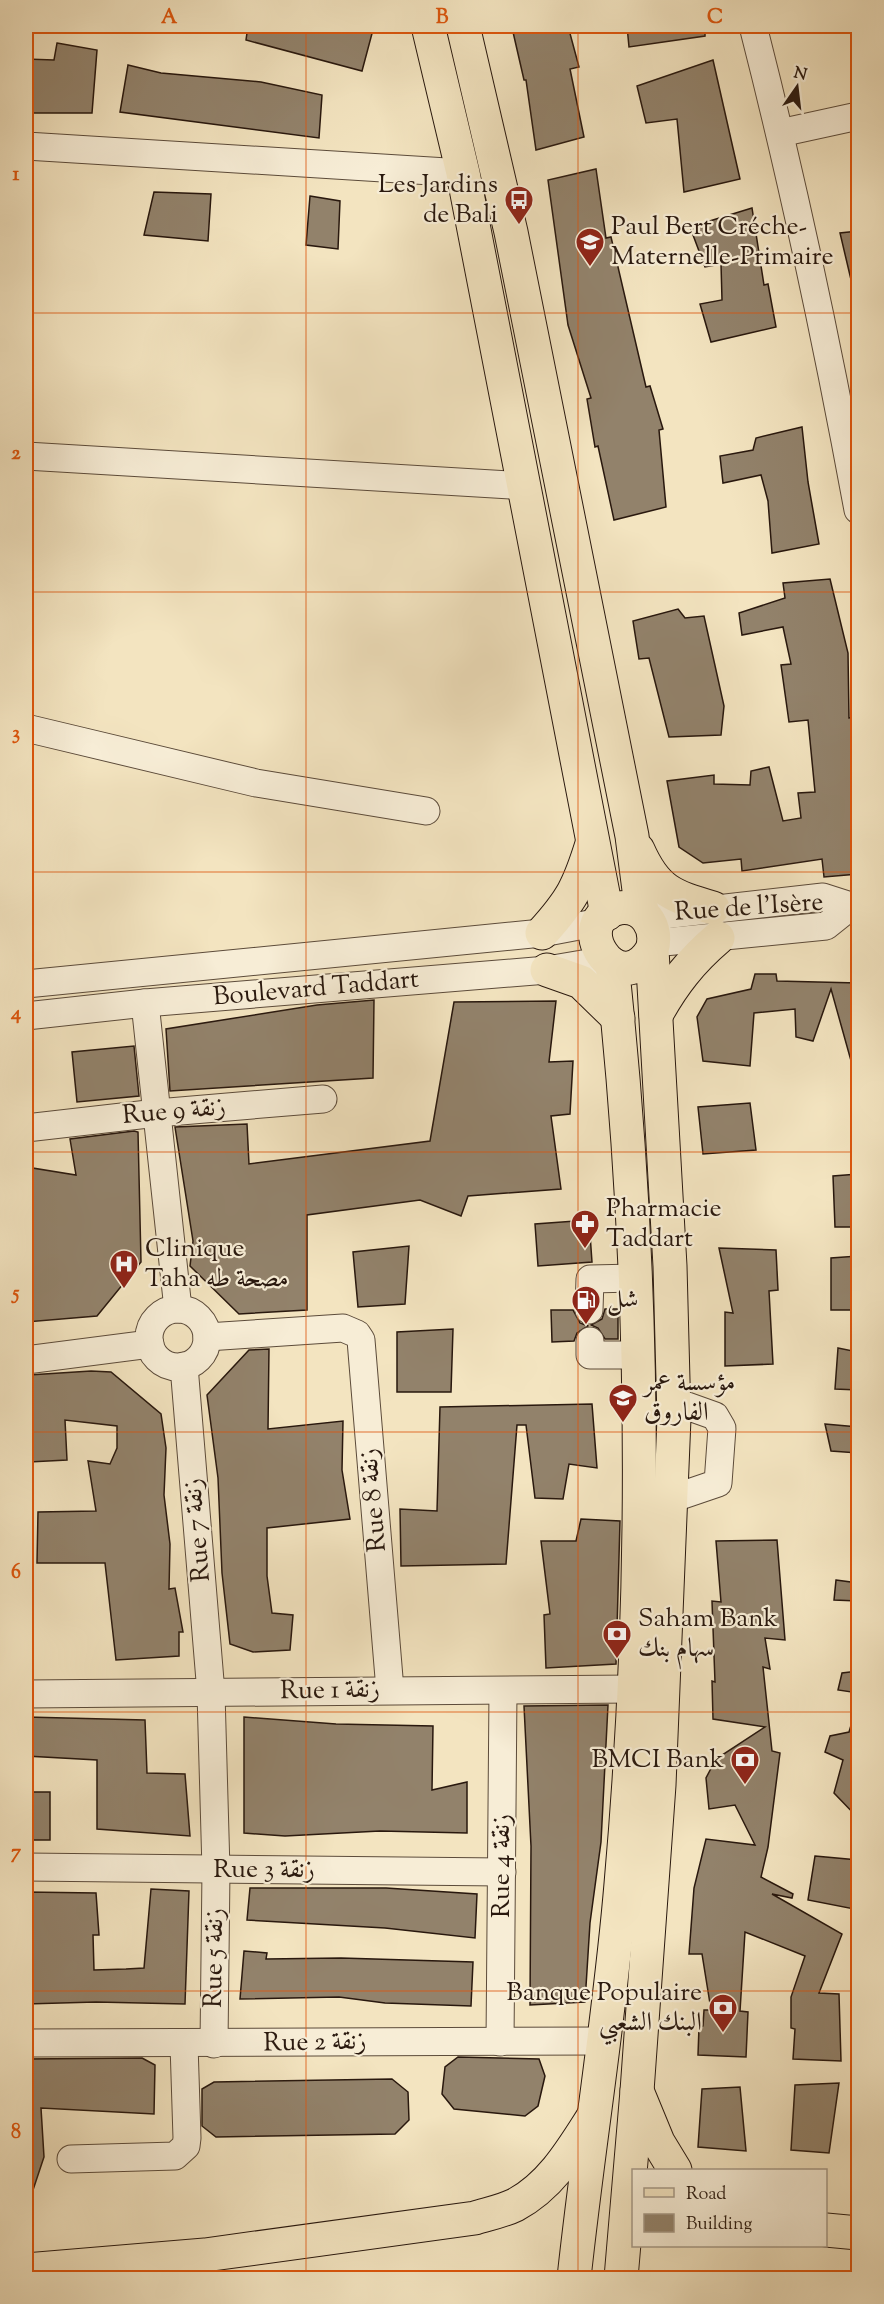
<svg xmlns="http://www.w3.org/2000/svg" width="884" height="2304" viewBox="0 0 884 2304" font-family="'Sorts Mill Goudy',Amiri,serif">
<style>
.building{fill:#92826b;stroke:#29180e;stroke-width:1.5}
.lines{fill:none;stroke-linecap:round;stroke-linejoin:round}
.minor-casing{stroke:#5c4b3a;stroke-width:29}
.major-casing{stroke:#29180e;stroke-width:35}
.highway-casing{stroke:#29180e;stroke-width:35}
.minor{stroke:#f7edd6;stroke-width:27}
.major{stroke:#f3e4c0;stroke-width:33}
.highway{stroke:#f3e4c0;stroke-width:33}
.grid{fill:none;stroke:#de560c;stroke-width:1.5;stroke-opacity:0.55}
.labels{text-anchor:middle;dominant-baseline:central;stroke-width:4.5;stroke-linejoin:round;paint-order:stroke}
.poi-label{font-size:26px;fill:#29180e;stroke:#f7edd6;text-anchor:start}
.street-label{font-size:26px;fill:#29180e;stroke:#f7edd6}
.neatline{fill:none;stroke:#de560c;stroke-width:2}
.grid-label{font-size:20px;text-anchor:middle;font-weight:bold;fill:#de560c}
</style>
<rect width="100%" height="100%" fill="#f3e4c0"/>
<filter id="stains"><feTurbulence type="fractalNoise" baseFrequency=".00333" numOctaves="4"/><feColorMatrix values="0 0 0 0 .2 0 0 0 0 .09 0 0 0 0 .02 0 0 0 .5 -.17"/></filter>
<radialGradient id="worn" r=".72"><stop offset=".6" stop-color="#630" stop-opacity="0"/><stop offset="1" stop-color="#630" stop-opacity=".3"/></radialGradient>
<g class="building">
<path d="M248 26H374L362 71 246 40Z"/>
<path d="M540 26H568L579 67 570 69 584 137 536 150 526 80H524L513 32Z"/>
<path d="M627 26H705V36L629 47Z"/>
<path d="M57 43 97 50 92 113H26V59L54 60Z"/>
<path d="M713 60 740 179 684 192 677 119 646 123 637 86Z"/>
<path d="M128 65 161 73 261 82 322 95 319 138 120 112Z"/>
<path d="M596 169 606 238 611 237 646 387 650 386 663 429 659 430 666 507 614 520 598 446 595 447 587 399 591 398 568 325 548 180Z"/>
<path d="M154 192 211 194 208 241 144 235Z"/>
<path d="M310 196 340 201 338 249 306 245Z"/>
<path d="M752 208 764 285 768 284 776 327 711 342 700 304 722 300 721 264 705 267 690 227Z"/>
<path d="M858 231V284H852L840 233Z"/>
<path d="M802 427 808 482 819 544 772 553 768 501 761 475 723 483 720 456 753 450 756 438Z"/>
<path d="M830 579 848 653 849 718 858 717V874L824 877 822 859 742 871 741 859 703 863 679 847 667 781 714 775V784L750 785 751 771 769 767 783 821 801 818 798 793 815 792 808 720 789 722 781 665 791 664 783 627 742 635 739 613 785 598 783 583Z"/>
<path d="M678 609 685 618 704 616 724 706 721 735 669 737 649 658 639 659 633 621Z"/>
<path d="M755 974H776L777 981 858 983V1067L853 1068 831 989 813 1041 796 1037 795 1009 754 1013 750 1066 703 1061 697 1017 707 999 751 989Z"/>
<path d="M374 1000 373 1078 170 1091 166 1029 317 1005Z"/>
<path d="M556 1001 549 1062 573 1061 570 1114 551 1116 561 1189 468 1196 461 1216 420 1200 307 1215V1310L239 1314 190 1266 193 1241 175 1127 247 1124 249 1164 430 1141 454 1002Z"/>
<path d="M134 1046 139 1096 77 1102 72 1052Z"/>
<path d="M750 1103 756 1150 703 1154 698 1107Z"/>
<path d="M134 1131 138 1132 141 1262 97 1316 26 1322V1264L33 1263 26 1208V1167L76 1175 70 1139Z"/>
<path d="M858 1174V1227H835L833 1176Z"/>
<path d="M589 1220 592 1262 538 1266 535 1224Z"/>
<path d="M409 1246 405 1304 358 1307 353 1252Z"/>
<path d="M719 1248 776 1250 778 1290 769 1291 773 1364 725 1366V1312L733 1313Z"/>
<path d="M858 1256V1310H831V1258Z"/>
<path d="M605 1309H618V1339H605L598 1328 591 1325 602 1319Z"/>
<path d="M551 1310H573L580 1323 588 1326 577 1333 574 1341 552 1342Z"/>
<path d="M453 1329 451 1392H397V1332Z"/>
<path d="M838 1348 858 1352V1390L835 1389Z"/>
<path d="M269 1349 268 1429 343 1421 342 1470 350 1519 267 1528V1576L272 1613 293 1615 290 1650 253 1652 230 1644 222 1573 218 1478 207 1395 249 1350Z"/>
<path d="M91 1371 111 1372 161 1414 166 1448 164 1495 170 1544 169 1589 175 1588 183 1632H179V1656L116 1660 105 1563H37L38 1512 96 1511 88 1461 110 1464 117 1448V1426L65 1420 67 1460 29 1462 26 1382 29 1375Z"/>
<path d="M592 1404 597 1468 569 1464 563 1499 535 1498 526 1425H517L506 1564 401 1566 400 1509 437 1511 440 1407Z"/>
<path d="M825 1424 858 1427V1453L831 1451Z"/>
<path d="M581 1519 620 1521 616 1664 546 1668 544 1615 550 1614 541 1541H576Z"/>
<path d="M777 1540 785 1640 765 1638 770 1669 763 1667 772 1751 780 1753 768 1847 761 1877 793 1894 792 1898 772 1894 842 1934 819 1993 839 1994 841 2061 793 2059 795 2029 791 2028V1997L805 1956 745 1932 740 2011 748 2012 746 2057 698 2055 699 2027 703 2026 704 2010H711L702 1954H689L694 1888 706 1839 755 1845 735 1805 709 1809 706 1778 716 1759 765 1727 713 1719 712 1681 715 1682 712 1601 721 1602 716 1541Z"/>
<path d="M836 1580 858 1583V1601L834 1600Z"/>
<path d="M858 1671V1693L838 1690 842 1673Z"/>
<path d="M608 1705 601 1842 590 1923 585 2002 530 2005 531 1846 524 1706Z"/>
<path d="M26 1717 145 1720 147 1773 185 1774 190 1836 97 1829V1760L26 1756Z"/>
<path d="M244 1717 336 1724 433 1726 432 1790 467 1782V1833L380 1831 285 1836 244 1833Z"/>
<path d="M852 1722H858V1818L834 1793 843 1760 825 1752 830 1736 849 1732Z"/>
<rect x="26" y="1792" width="24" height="48"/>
<path d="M815 1856 858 1860V1896L854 1909 808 1900Z"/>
<path d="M250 1888H386L477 1894 475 1938 385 1928 247 1920Z"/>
<path d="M151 1889 189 1891 185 2004 96 2002 26 2004V1892L96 1893 99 1935H93L94 1970 126 1969 144 1968Z"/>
<path d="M244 1951 267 1953 266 1959 341 1958 473 1962 471 2006 385 2003 339 1997 240 1999Z"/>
<path d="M458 2057 539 2059 545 2076 538 2106 525 2116 454 2109 442 2094 445 2067Z"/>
<path d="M142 2058 155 2065 154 2114 41 2108 44 2157 29 2202 26 2201V2059Z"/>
<path d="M392 2079 408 2092 409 2120 395 2134 216 2137 202 2126V2089L214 2082Z"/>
<path d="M839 2083 829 2153 791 2150 795 2085Z"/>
<path d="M740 2087 746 2151 698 2147 702 2089Z"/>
</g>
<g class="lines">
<g class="minor-casing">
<g id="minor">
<path d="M753 26C794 186 828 347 858 510"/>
<path d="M780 133 858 116"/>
<path d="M26 146 463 173"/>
<path d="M26 456 526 486"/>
<path d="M26 728 256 783 426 811"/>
<path d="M646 917 823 897 851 906"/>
<path d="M654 943 826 926 851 906 858 905"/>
<path d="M26 984 542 933 600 922"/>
<path d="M145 1003 178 1309"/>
<path d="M26 1016 145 1003 547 970 606 960"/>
<path d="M26 1128 157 1113 323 1099"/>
<circle cx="178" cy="1338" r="29"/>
<path d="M589 1310 590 1279 635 1278"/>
<path d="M207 1337 343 1328 357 1334 361 1340 390 1690"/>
<path d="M590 1341V1355H637"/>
<path d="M26 1360 150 1344"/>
<path d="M184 1366 211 1693 216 1870 214 2044"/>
<path d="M671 1499 718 1483 722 1428 715 1416 673 1401"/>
<path d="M26 1694 634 1689"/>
<path d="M26 1867 502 1872"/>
<path d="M500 2042 503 1691"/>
<path d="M26 2043 604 2041"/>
<path d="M71 2159 175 2156 186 2146 187 2138 184 2044"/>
</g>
</g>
<g class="major-casing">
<g id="major">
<path d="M428 26 463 173 607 914"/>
<path d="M463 26 511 232 632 836 642 913"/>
<path d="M638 850C656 891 672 896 713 908"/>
<path d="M542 933C572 900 579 886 592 844"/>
<path d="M547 970 581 982 618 1018"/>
<path d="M656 1015C673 984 691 961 718 938"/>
<path d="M574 2278C588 2147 610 2016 621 1884 648 1579 645 1268 612 964"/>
<path d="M621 2278 637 2091 659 1785 674 1418 670 1266 652 950C659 928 644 904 619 908 564 919 618 1005 652 950"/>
</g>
</g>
<g class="highway-casing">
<g id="highway">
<path d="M637 2091 658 2142 675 2170"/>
<path d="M826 2230 858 2233"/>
<path d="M26 2270 205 2255 475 2218C488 2214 503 2211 515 2205 551 2186 572 2150 593 2117"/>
</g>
</g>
<use href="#minor" class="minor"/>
<use href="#major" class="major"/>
<use href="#highway" class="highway"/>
</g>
<path class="grid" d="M306 26V2278M578 26V2278M26 313H858M26 592H858M26 872H858M26 1152H858M26 1432H858M26 1712H858M26 1991H858"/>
<defs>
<g id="bus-pin" transform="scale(1.5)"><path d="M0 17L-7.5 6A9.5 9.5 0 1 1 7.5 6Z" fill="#8f2418" stroke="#f7edd6"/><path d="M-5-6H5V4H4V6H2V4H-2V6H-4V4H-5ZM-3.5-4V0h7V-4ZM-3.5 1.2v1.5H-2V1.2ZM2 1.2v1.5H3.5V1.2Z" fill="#fff"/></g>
<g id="school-pin" transform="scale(1.5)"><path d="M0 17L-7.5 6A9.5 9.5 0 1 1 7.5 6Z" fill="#8f2418" stroke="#f7edd6"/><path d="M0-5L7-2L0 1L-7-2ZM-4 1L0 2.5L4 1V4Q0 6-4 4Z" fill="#fff"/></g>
<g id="pharmacy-pin" transform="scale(1.5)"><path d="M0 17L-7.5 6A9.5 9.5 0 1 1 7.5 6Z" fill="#8f2418" stroke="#f7edd6"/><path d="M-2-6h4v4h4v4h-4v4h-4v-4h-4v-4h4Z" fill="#fff"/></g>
<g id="hospital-pin" transform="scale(1.5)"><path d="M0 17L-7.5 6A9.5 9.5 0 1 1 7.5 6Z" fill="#8f2418" stroke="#f7edd6"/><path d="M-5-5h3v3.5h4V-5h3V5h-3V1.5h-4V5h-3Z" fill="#fff"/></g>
<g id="fuel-pin" transform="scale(1.5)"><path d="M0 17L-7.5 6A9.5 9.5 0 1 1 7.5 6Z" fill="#8f2418" stroke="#f7edd6"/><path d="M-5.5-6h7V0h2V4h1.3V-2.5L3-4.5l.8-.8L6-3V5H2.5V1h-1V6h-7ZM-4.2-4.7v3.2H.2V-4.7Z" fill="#fff"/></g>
<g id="bank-pin" transform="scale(1.5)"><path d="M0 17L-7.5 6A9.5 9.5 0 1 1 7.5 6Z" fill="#8f2418" stroke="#f7edd6"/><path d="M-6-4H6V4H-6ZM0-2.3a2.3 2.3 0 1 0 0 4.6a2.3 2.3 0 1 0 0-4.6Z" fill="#fff"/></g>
</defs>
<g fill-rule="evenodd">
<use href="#bus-pin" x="519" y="200"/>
<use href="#school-pin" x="590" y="242"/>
<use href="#pharmacy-pin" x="585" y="1224"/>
<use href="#hospital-pin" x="124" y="1264"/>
<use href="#fuel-pin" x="586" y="1300"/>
<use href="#school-pin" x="623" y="1398"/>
<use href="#bank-pin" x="617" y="1634"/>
<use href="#bank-pin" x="745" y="1760"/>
<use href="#bank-pin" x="723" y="2008"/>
</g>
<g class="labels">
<g class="poi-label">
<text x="498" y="185" text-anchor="end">Les Jardins<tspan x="498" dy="30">de Bali</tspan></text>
<text x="611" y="227">Paul Bert Créche-<tspan x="611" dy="30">Maternelle-Primaire</tspan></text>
<text x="606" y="1209">Pharmacie<tspan x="606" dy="30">Taddart</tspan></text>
<text x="145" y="1249">Clinique<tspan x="145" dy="30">Taha مصحة طه</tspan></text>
<text x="607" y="1300">شل</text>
<text x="644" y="1383">مؤسسة عمر<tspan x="644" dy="30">الفاروق</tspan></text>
<text x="638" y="1619">Saham Bank<tspan x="638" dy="30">سهام بنك</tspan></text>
<text x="724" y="1760" text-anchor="end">BMCI Bank</text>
<text x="702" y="1993" text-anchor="end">Banque Populaire<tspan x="702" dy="30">البنك الشعبي</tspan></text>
</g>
<g class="street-label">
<text transform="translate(749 908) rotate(-4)">Rue de l'Isère</text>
<text transform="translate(316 989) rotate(-5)">Boulevard Taddart</text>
<text transform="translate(174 1112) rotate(-5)">Rue 9 زنقة</text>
<text transform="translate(374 1500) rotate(-95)">Rue 8 زنقة</text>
<text transform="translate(198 1530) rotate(-95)">Rue 7 زنقة</text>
<text transform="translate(330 1691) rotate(-1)">Rue 1 زنقة</text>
<text transform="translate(502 1866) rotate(-90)">Rue 4 زنقة</text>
<text x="264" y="1870">Rue 3 زنقة</text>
<text transform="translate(215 1958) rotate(-89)">Rue 5 زنقة</text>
<text transform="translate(315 2043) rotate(-1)">Rue 2 زنقة</text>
</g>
</g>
<rect width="884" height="2304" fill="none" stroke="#f3e4c0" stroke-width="66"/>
<rect x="632" y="2169" width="195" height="78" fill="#f7edd6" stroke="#a59886" stroke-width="1.5"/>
<rect x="644" y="2188" width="30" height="9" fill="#f3e4c0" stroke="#a59886" stroke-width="1.5"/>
<text x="686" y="2199" font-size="18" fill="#29180e">Road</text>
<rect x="644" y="2214" width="30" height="18" fill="#92826b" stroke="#a59886" stroke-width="1.5"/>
<text x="686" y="2229" font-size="18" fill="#29180e">Building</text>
<g transform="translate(797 87) rotate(14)" stroke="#f7edd6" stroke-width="4.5" paint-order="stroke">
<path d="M0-4.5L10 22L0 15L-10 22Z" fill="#29180e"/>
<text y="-9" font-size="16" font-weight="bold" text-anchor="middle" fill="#29180e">N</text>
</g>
<rect x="33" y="33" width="818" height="2238" class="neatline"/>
<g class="grid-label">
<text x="169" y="23">A</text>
<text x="442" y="23">B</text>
<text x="715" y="23">C</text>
<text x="16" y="180">1</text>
<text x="16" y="459">2</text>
<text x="16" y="739">3</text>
<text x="16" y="1019">4</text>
<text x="16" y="1299">5</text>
<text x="16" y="1578">6</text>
<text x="16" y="1858">7</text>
<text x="16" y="2138">8</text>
</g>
<rect width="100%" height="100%" filter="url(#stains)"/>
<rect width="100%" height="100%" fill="url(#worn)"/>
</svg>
